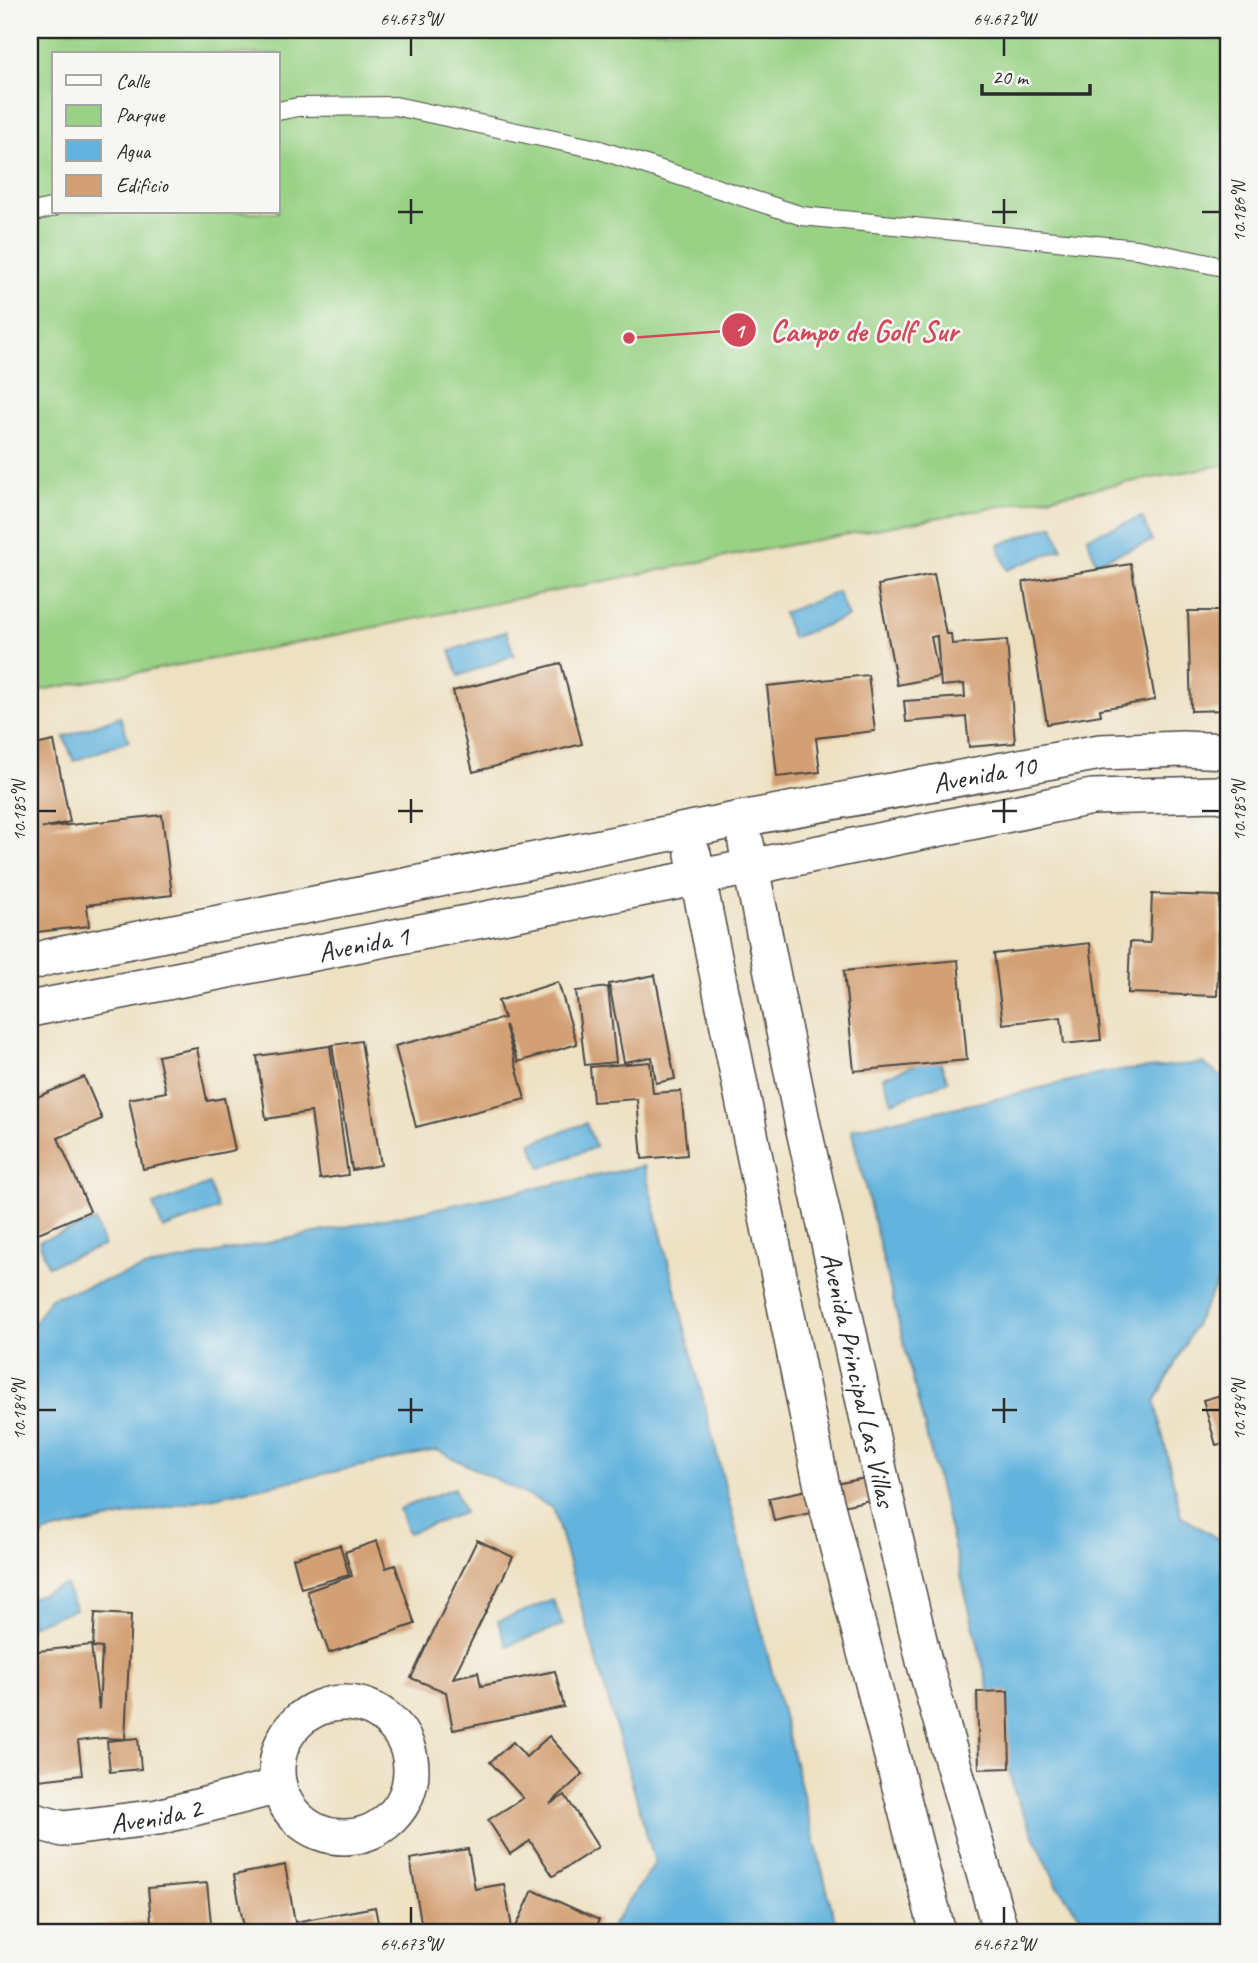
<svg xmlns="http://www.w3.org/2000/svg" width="1258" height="1963" viewBox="0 0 1258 1963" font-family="Caveat,sans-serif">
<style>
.green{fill:#99d285;stroke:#627e58;stroke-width:2;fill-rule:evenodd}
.water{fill:#62b3dd;stroke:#466f84;stroke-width:2}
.building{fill:#d3a075}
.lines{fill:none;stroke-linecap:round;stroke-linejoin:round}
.service-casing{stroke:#484642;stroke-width:20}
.minor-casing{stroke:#484642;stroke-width:38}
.service{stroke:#fff;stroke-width:18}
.minor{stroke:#fff;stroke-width:35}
.ticks{fill:none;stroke:#2b2b2b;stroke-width:2.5}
.labels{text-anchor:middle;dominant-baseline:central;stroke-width:5;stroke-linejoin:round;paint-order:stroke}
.street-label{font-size:28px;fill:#2b2b2b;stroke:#f6f6f2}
.leader{fill:none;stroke:#d1495b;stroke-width:2.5}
.callout-dot{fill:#d1495b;stroke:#f6f6f2;stroke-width:2.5}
.mark-label{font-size:21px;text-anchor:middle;font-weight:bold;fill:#fff}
.callout-label{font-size:30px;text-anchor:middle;font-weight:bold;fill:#d1495b;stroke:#f6f6f2;stroke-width:5;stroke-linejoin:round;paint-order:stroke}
.neatline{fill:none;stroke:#2b2b2b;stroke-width:2.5}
.ticks-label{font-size:18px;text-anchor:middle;fill:#2b2b2b}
</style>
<rect width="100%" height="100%" fill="#f6f6f2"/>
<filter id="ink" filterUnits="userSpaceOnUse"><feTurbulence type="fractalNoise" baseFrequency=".0143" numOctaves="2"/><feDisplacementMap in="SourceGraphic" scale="14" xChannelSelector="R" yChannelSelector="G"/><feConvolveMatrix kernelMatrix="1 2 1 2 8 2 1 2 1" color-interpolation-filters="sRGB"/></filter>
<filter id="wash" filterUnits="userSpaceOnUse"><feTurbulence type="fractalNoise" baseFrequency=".00686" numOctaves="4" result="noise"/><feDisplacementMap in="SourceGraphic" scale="28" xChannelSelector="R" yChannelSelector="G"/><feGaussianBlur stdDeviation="1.57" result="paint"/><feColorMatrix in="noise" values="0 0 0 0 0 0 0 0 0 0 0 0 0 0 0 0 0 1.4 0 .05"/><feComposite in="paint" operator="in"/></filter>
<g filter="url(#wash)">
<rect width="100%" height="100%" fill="#eee1c2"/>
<path class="green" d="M30 30H1228V464L735 555 251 652 30 692ZM54 54H278V212H54Z"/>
<g class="water">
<path d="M1142 517 1152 541 1096 562 1087 537Z"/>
<path d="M1053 525 1062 549 1007 570 998 545Z"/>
<path d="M838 592 848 617 792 638 783 613Z"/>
<path d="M506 631 514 655 459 676 450 651Z"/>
<path d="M120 716 129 741 74 761 64 737Z"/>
<path d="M938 1056 948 1081 892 1102 883 1077Z"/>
<path d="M1203 1063 1228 1082V1262L1155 1402 1181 1516 1228 1545V1933H1093L1058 1887 1015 1795 851 1129 991 1100 1106 1072Z"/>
<path d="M586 1123 596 1147 541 1168 531 1143Z"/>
<path d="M644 1166 838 1933H607L655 1863 553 1508 437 1450 45 1533 30 1552V1330L50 1298 148 1267Z"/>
<path d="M209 1184 218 1209 163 1229 153 1205Z"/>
<path d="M95 1221 104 1246 48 1266 39 1241Z"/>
<path d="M454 1488 464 1513 408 1533 399 1509Z"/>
<path d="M66 1585 75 1609 30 1626V1598Z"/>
<path d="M553 1600 563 1625 507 1646 498 1621Z"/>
</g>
<g id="blocks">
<g class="building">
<path d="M1131 564 1155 700 1100 709 1101 715 1047 724 1023 582Z"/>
<path d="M934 574 946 634H951L952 644 1007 640 1015 743 969 747 966 717 906 722 904 701 965 697 964 684 941 686 937 636 931 637 939 677 897 685 878 585Z"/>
<path d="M1188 611H1225V639H1228V710L1191 711Z"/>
<path d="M561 663 582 744 473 772 453 691Z"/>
<path d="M868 675 875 731 816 738 820 772 777 777 767 686Z"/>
<path d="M54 741 70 822 42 828 162 815 172 895 87 905 89 926 37 932 30 866V746Z"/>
<path d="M1152 894 1220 896 1217 996 1128 993 1130 942 1150 943Z"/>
<path d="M1090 943 1101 1040 1064 1044 1061 1017 1003 1024 994 954Z"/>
<path d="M958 960 967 1060 854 1071 844 971Z"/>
<path d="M655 975 675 1079 656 1083 652 1057 624 1062 609 984Z"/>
<path d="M558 982 577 1044 518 1062 505 1025 525 1099 416 1127 395 1046 504 1018 498 1001Z"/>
<path d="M608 987 616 1062 585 1065 576 991Z"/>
<path d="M361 1041 381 1165 352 1170 332 1045Z"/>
<path d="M330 1046 348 1175 320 1179 311 1112 266 1119 257 1056Z"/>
<path d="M197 1048 207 1101 224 1098 235 1150 143 1169 129 1099 166 1092 158 1056Z"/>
<path d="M650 1062 653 1093 681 1091 687 1155 642 1159 637 1099 593 1102 590 1067Z"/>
<path d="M84 1077 102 1119 58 1138 90 1211 34 1235 30 1225V1100Z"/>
<path d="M1228 1393V1442L1216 1445 1203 1400Z"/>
<path d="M865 1478 870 1500 774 1521 769 1498Z"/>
<path d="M477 1540 513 1557 453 1678 478 1672 481 1686 555 1671 564 1707 453 1730 446 1692 411 1678Z"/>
<path d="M377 1541 386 1568 395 1565 415 1624 329 1653 307 1591 352 1576 345 1552Z"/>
<path d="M340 1545 349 1575 301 1588 293 1558Z"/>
<path d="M95 1613 131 1615 125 1739 102 1738 78 1741 82 1775 39 1780 35 1746 30 1747V1652L91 1645 99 1710 102 1648 93 1647Z"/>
<path d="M1008 1691 1010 1768 979 1769 977 1692Z"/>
<path d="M549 1736 583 1774 550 1804 565 1795 598 1847 553 1876 530 1841 510 1854 488 1820 523 1798 490 1762 513 1742 526 1757Z"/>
<path d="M138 1738 141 1769 110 1772 107 1741Z"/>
<path d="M468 1849 475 1889 504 1884 513 1933H423L410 1859Z"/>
<path d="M285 1865 295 1922 375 1907 380 1933H245L234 1875Z"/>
<path d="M207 1883 212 1933H97L96 1926 151 1921 148 1888Z"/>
<path d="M533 1890 599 1920 593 1933H513Z"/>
</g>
</g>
</g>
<g filter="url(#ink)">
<use href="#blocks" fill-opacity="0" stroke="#484642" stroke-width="2"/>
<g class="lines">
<g class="service-casing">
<g id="service">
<path d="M278 111 298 107 395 106 597 149 802 216 1137 249 1228 268"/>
<path d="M30 213 54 207"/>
</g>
</g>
<g class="minor-casing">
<g id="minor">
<path id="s1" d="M746 843 802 1121 880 1474 924 1661 1001 1933"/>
<path d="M693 854 822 1487 938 1933"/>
<path id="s2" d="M30 963 49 957 741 819 1100 752 1183 749 1228 751"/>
<path id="s3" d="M30 1009 751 867 1092 797 1217 794 1228 796"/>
<circle cx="344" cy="1770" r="67"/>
<path id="s4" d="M30 1820 63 1829 158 1817 279 1786"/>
</g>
</g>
<use href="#service" class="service"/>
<use href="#minor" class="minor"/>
</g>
</g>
<path class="ticks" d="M411 38V56M1004 38V56M411 199V224M1004 199V224M398 212H423M992 212H1017M1202 212H1220M411 799V823M1004 799V823M38 811H56M398 811H423M992 811H1017M1202 811H1220M411 1398V1423M1004 1398V1423M38 1410H56M398 1410H423M992 1410H1017M1202 1410H1220M411 1907V1924M1004 1907V1924"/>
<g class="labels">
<g class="street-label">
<text stroke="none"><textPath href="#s2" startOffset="973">Avenida 10</textPath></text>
<text stroke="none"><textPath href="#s3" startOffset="340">Avenida 1</textPath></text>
<text stroke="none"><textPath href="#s1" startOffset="548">Avenida Principal Las Villas</textPath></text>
<text stroke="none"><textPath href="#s4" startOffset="128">Avenida 2</textPath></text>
</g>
</g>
<path class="leader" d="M629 338L739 330"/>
<g class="callout-dot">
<circle cx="629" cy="338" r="7"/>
<circle cx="739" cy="330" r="18"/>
</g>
<g class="mark-label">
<text x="739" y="338">1</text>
</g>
<g class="callout-label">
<text x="864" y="341">Campo de Golf Sur</text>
</g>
<rect width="1258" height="1963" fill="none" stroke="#f6f6f2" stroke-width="77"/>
<rect x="52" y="52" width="228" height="161" fill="#f6f6f2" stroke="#a5a5a2" stroke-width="2"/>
<rect x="66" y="75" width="35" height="10" fill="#ffffff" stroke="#a5a5a2" stroke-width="2"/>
<text x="116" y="88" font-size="21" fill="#2b2b2b">Calle</text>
<rect x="66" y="105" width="35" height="21" fill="#99d285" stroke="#a5a5a2" stroke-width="2"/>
<text x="116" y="122" font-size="21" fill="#2b2b2b">Parque</text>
<rect x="66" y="140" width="35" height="21" fill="#62b3dd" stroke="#a5a5a2" stroke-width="2"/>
<text x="116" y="158" font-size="21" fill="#2b2b2b">Agua</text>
<rect x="66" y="175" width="35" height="21" fill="#d3a075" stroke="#a5a5a2" stroke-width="2"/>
<text x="116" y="192" font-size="21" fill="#2b2b2b">Edificio</text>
<path d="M982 84v10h108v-10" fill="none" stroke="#2b2b2b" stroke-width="3.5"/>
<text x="992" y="84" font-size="21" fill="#2b2b2b" stroke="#f6f6f2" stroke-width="5" paint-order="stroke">20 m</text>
<rect x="38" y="38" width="1182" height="1886" class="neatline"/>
<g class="ticks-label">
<text x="411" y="25">64.673°W</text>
<text x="1004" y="25">64.672°W</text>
<text transform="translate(1239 212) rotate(-90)" y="6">10.186°N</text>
<text transform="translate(19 811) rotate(-90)" y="6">10.185°N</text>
<text transform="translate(1239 811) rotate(-90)" y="6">10.185°N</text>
<text transform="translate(19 1410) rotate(-90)" y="6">10.184°N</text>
<text transform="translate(1239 1410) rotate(-90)" y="6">10.184°N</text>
<text x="411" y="1950">64.673°W</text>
<text x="1004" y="1950">64.672°W</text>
</g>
</svg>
